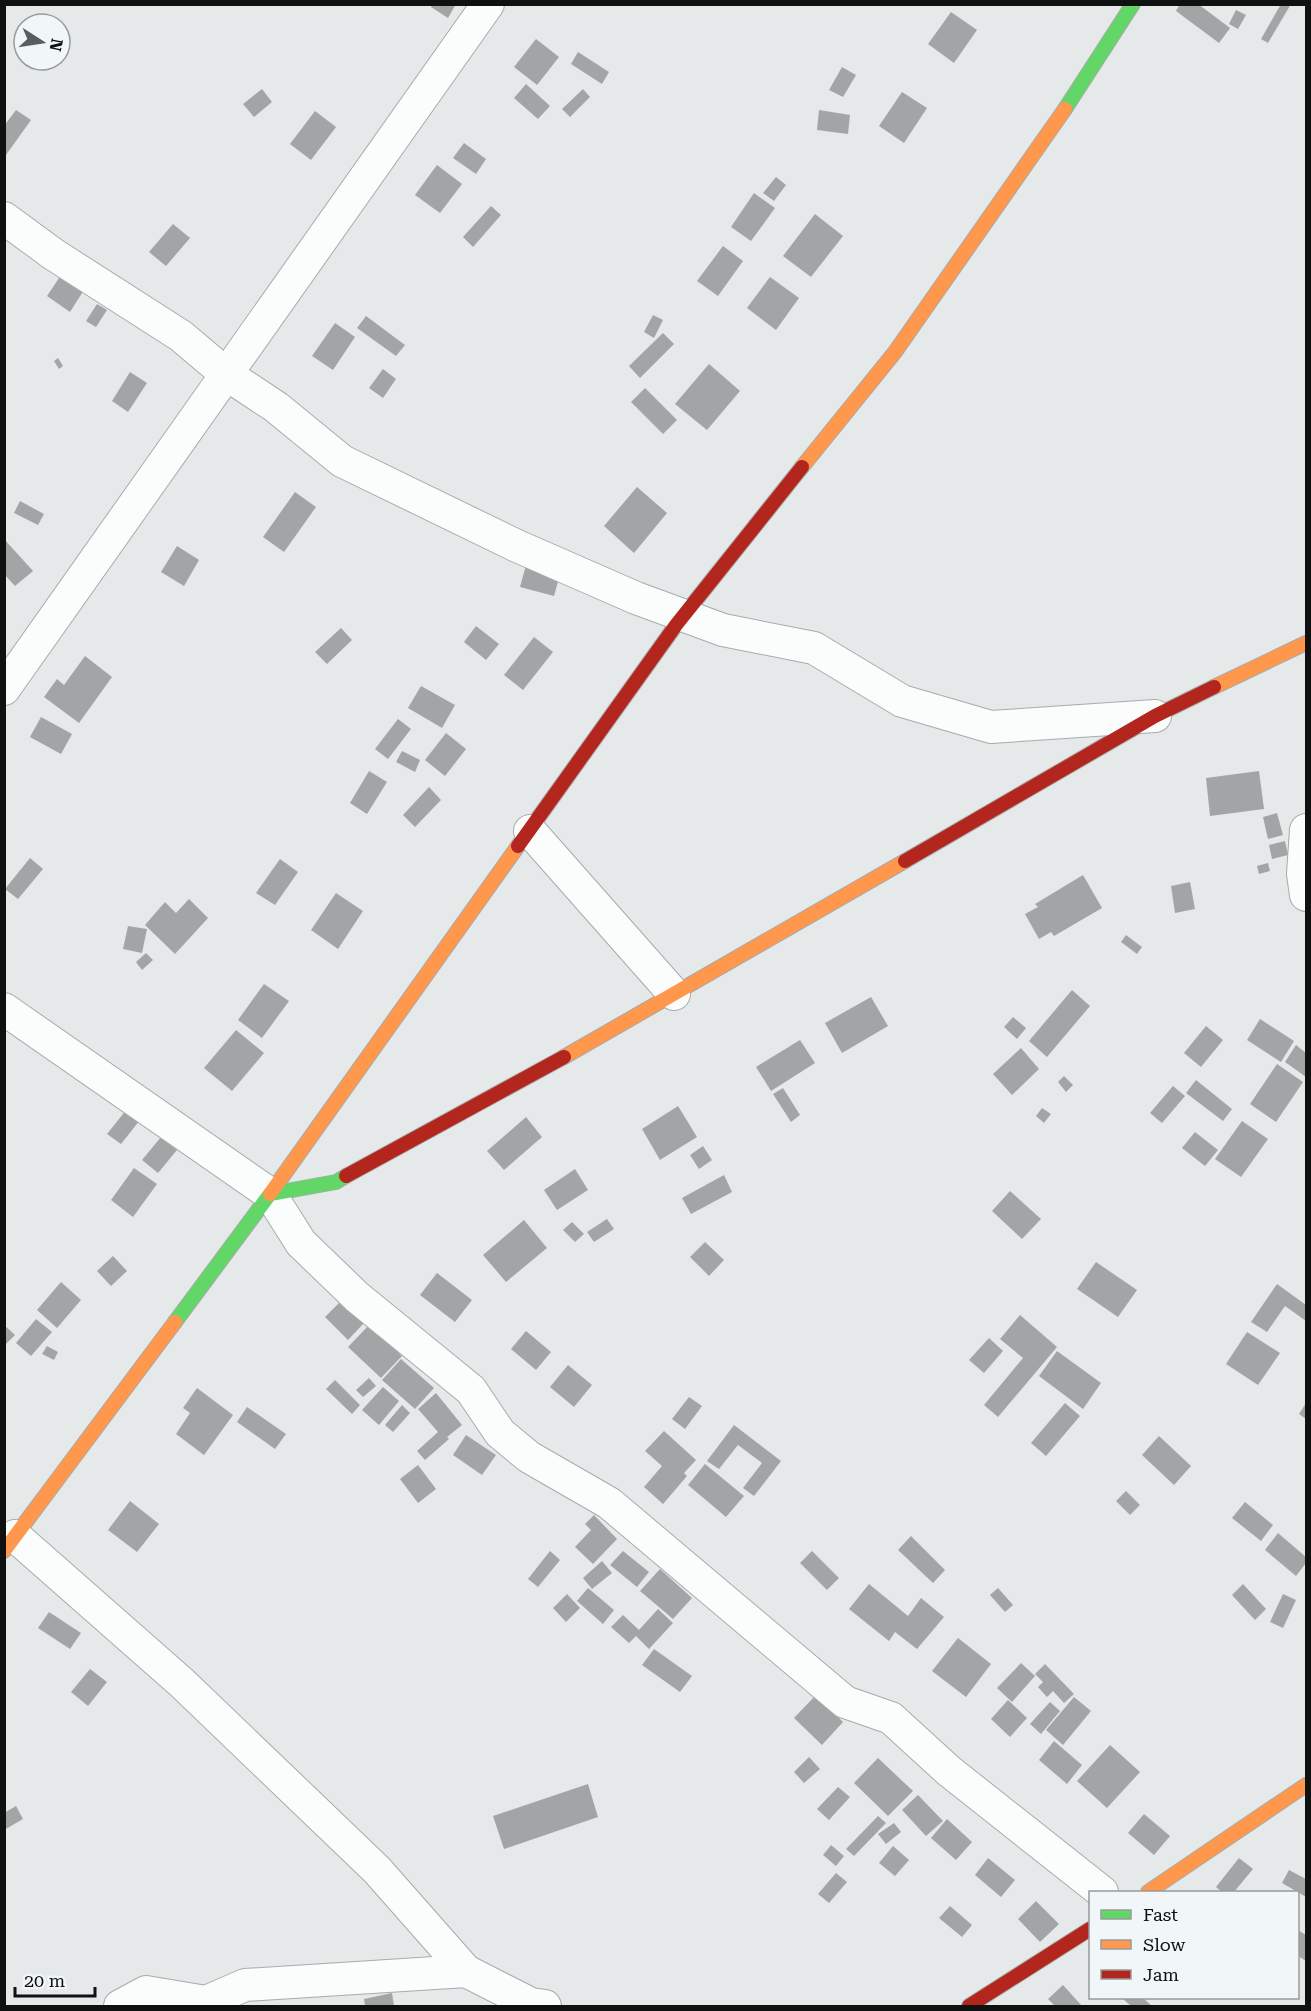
<svg xmlns="http://www.w3.org/2000/svg" width="1311" height="2011" viewBox="0 0 1311 2011" font-family="'Roboto Serif',serif">
<style>
.building{fill:#a2a5a6}
.lines{fill:none;stroke-linecap:round;stroke-linejoin:round}
.street-casing{stroke:#a8abab;stroke-width:34}
.fast-casing{stroke:#a8abab;stroke-width:16}
.slow-casing{stroke:#a8abab;stroke-width:16}
.jam-casing{stroke:#a8abab;stroke-width:16}
.street{stroke:#fbfcfc;stroke-width:32}
.fast{stroke:#63d668;stroke-width:14}
.slow{stroke:#ff974d;stroke-width:14}
.jam{stroke:#b3261e;stroke-width:14}
</style>
<rect width="100%" height="100%" fill="#e5e9e9"/>
<g class="building">
<path d="M432 4H456L448 18 431 7Z"/>
<path d="M1180 4H1198L1230 28 1219 43 1176 11Z"/>
<path d="M1281 4H1291L1268 43 1261 39Z"/>
<path d="M1236 10 1246 15 1238 29 1229 24Z"/>
<path d="M951 12 977 30 954 63 928 44Z"/>
<path d="M536 39 559 57 537 85 514 67Z"/>
<path d="M578 52 609 72 602 84 571 64Z"/>
<path d="M842 67 856 75 843 97 829 90Z"/>
<path d="M526 84 550 106 538 119 514 98Z"/>
<path d="M262 89 272 102 254 117 243 104Z"/>
<path d="M583 89 590 97 570 117 562 109Z"/>
<path d="M902 92 927 108 904 143 879 126Z"/>
<path d="M16 110 31 120 6 155 4 154V126Z"/>
<path d="M819 110 850 115 848 134 817 130Z"/>
<path d="M315 111 336 127 311 160 290 144Z"/>
<path d="M464 143 486 159 476 174 453 158Z"/>
<path d="M437 165 462 184 440 213 415 195Z"/>
<path d="M776 177 786 185 774 201 763 193Z"/>
<path d="M754 193 775 208 751 241 731 227Z"/>
<path d="M491 206 501 215 473 247 463 237Z"/>
<path d="M815 214 843 236 811 277 783 256Z"/>
<path d="M173 224 190 238 166 266 149 252Z"/>
<path d="M723 246 743 261 718 296 697 281Z"/>
<path d="M61 275 84 290 70 312 47 296Z"/>
<path d="M770 277 799 298 776 330 747 308Z"/>
<path d="M97 304 107 310 96 327 86 321Z"/>
<path d="M653 315 663 320 654 338 644 332Z"/>
<path d="M366 316 405 345 396 356 357 328Z"/>
<path d="M335 323 355 337 333 370 312 356Z"/>
<path d="M663 333 674 344 640 378 629 366Z"/>
<path d="M58 358 63 366 59 369 54 361Z"/>
<path d="M709 364 740 391 707 430 675 404Z"/>
<path d="M383 369 396 379 383 398 369 388Z"/>
<path d="M130 372 147 383 128 412 112 401Z"/>
<path d="M645 388 677 420 663 434 631 402Z"/>
<path d="M637 487 667 513 634 553 604 526Z"/>
<path d="M295 492 316 507 284 552 263 537Z"/>
<path d="M20 501 44 514 38 525 14 513Z"/>
<path d="M4 539 33 571 15 586 4 574Z"/>
<path d="M177 546 199 560 184 586 161 572Z"/>
<path d="M528 558 562 567 554 596 520 587Z"/>
<path d="M476 626 499 644 486 660 464 642Z"/>
<path d="M341 628 352 640 327 664 315 652Z"/>
<path d="M534 637 553 652 523 690 504 675Z"/>
<path d="M85 656 112 677 79 723 44 697 57 679 64 685Z"/>
<path d="M421 686 455 705 442 728 408 708Z"/>
<path d="M41 717 72 734 61 754 30 737Z"/>
<path d="M398 719 411 729 388 759 375 749Z"/>
<path d="M446 733 466 749 445 776 425 760Z"/>
<path d="M402 751 420 760 415 772 396 762Z"/>
<path d="M369 771 387 782 367 814 350 803Z"/>
<path d="M1259 771 1264 809 1210 816 1206 778Z"/>
<path d="M429 787 441 800 415 827 403 815Z"/>
<path d="M1277 813 1283 835 1268 839 1263 817Z"/>
<path d="M1285 841 1288 855 1272 859 1269 845Z"/>
<path d="M30 858 43 869 18 899 5 889Z"/>
<path d="M280 859 298 872 275 905 256 893Z"/>
<path d="M1268 863 1270 871 1259 874 1257 866Z"/>
<path d="M1083 875 1102 908 1054 936 1051 932 1039 939 1025 914 1038 907 1035 904Z"/>
<path d="M1190 882 1195 909 1175 913 1171 886Z"/>
<path d="M336 893 363 911 338 949 311 930Z"/>
<path d="M189 899 208 918 175 954 145 925 165 902 176 913Z"/>
<path d="M128 926 147 929 142 953 123 949Z"/>
<path d="M1126 935 1142 947 1137 954 1121 942Z"/>
<path d="M146 953 153 960 142 970 136 962Z"/>
<path d="M264 984 289 1001 262 1038 238 1020Z"/>
<path d="M1072 990 1090 1006 1047 1057 1029 1041Z"/>
<path d="M871 997 888 1026 842 1053 825 1023Z"/>
<path d="M1013 1017 1026 1028 1017 1039 1004 1027Z"/>
<path d="M1260 1019 1294 1041 1281 1062 1247 1040Z"/>
<path d="M1206 1026 1223 1040 1201 1067 1184 1053Z"/>
<path d="M236 1030 264 1053 232 1091 204 1068Z"/>
<path d="M800 1040 815 1063 771 1091 756 1067Z"/>
<path d="M1296 1045 1306 1053V1077L1285 1062Z"/>
<path d="M1021 1048 1039 1069 1012 1095 993 1074Z"/>
<path d="M1277 1064 1303 1082 1276 1122 1250 1104Z"/>
<path d="M1064 1076 1073 1085 1066 1092 1058 1082Z"/>
<path d="M1196 1080 1232 1109 1223 1121 1186 1093Z"/>
<path d="M1173 1086 1185 1096 1162 1123 1150 1113Z"/>
<path d="M783 1088 800 1115 791 1122 773 1094Z"/>
<path d="M678 1106 697 1137 660 1160 642 1129Z"/>
<path d="M1042 1108 1051 1114 1044 1123 1036 1116Z"/>
<path d="M127 1109 140 1120 121 1144 107 1134Z"/>
<path d="M526 1117 542 1137 504 1170 487 1151Z"/>
<path d="M1242 1121 1268 1139 1241 1177 1215 1159Z"/>
<path d="M1195 1132 1218 1150 1205 1166 1182 1148Z"/>
<path d="M161 1137 177 1150 158 1173 142 1160Z"/>
<path d="M703 1146 712 1160 699 1169 690 1155Z"/>
<path d="M134 1168 157 1184 133 1217 111 1200Z"/>
<path d="M575 1169 588 1190 557 1210 544 1190Z"/>
<path d="M724 1175 732 1192 691 1214 682 1198Z"/>
<path d="M1010 1191 1041 1219 1022 1239 992 1211Z"/>
<path d="M607 1219 614 1229 594 1242 587 1232Z"/>
<path d="M524 1220 547 1248 506 1282 483 1255Z"/>
<path d="M572 1222 584 1234 575 1242 563 1230Z"/>
<path d="M705 1242 724 1260 709 1276 690 1257Z"/>
<path d="M113 1256 127 1271 111 1286 97 1271Z"/>
<path d="M1096 1262 1137 1290 1118 1317 1077 1289Z"/>
<path d="M437 1273 472 1300 455 1322 420 1295Z"/>
<path d="M61 1282 81 1300 57 1328 37 1310Z"/>
<path d="M1277 1284 1306 1305V1321L1285 1306 1267 1332 1251 1322Z"/>
<path d="M341 1301 364 1323 348 1340 325 1317Z"/>
<path d="M1020 1315 1057 1347 998 1417 984 1405 1023 1358 1000 1339Z"/>
<path d="M36 1319 52 1332 31 1356 16 1343Z"/>
<path d="M4 1325 15 1335 4 1346Z"/>
<path d="M369 1325 402 1356 381 1378 348 1347Z"/>
<path d="M526 1331 551 1352 536 1370 511 1349Z"/>
<path d="M1247 1332 1280 1353 1258 1385 1226 1364Z"/>
<path d="M989 1338 1003 1351 984 1373 969 1360Z"/>
<path d="M47 1346 58 1352 54 1360 42 1354Z"/>
<path d="M1057 1351 1101 1383 1083 1409 1039 1376Z"/>
<path d="M401 1359 434 1388 415 1409 382 1380Z"/>
<path d="M568 1365 592 1385 574 1407 550 1387Z"/>
<path d="M369 1378 376 1386 363 1397 356 1390Z"/>
<path d="M335 1380 360 1405 352 1414 326 1389Z"/>
<path d="M383 1387 399 1401 379 1425 362 1410Z"/>
<path d="M197 1388 233 1415 204 1455 176 1434 190 1413 183 1408Z"/>
<path d="M436 1393 462 1425 447 1437 449 1439 425 1460 417 1451 438 1432 418 1409Z"/>
<path d="M689 1397 702 1406 685 1429 672 1419Z"/>
<path d="M1065 1403 1080 1416 1046 1456 1031 1443Z"/>
<path d="M1306 1403V1419L1299 1414Z"/>
<path d="M402 1405 410 1413 393 1432 385 1425Z"/>
<path d="M247 1407 286 1434 275 1449 237 1422Z"/>
<path d="M734 1425 781 1461 754 1496 743 1488 762 1463 738 1445 719 1469 707 1461Z"/>
<path d="M664 1431 696 1460 684 1473 687 1476 663 1504 644 1487 662 1466 645 1451Z"/>
<path d="M466 1435 496 1455 482 1475 453 1455Z"/>
<path d="M1159 1436 1191 1466 1174 1485 1142 1455Z"/>
<path d="M705 1464 744 1496 726 1517 688 1485Z"/>
<path d="M418 1465 436 1489 418 1503 400 1479Z"/>
<path d="M1126 1491 1140 1505 1130 1515 1116 1501Z"/>
<path d="M130 1501 159 1524 137 1552 108 1530Z"/>
<path d="M1245 1502 1273 1525 1261 1541 1232 1518Z"/>
<path d="M594 1515 617 1539 593 1564 575 1547 591 1530 585 1524Z"/>
<path d="M1278 1533 1306 1557V1563L1296 1576 1265 1550Z"/>
<path d="M911 1536 945 1570 933 1583 898 1550Z"/>
<path d="M550 1551 560 1560 538 1587 528 1579Z"/>
<path d="M623 1551 649 1572 637 1587 610 1565Z"/>
<path d="M812 1551 839 1578 827 1590 800 1563Z"/>
<path d="M602 1561 612 1573 592 1589 583 1578Z"/>
<path d="M660 1569 692 1598 673 1619 640 1591Z"/>
<path d="M869 1584 908 1616 921 1598 944 1617 917 1649 895 1632 889 1641 849 1609Z"/>
<path d="M1243 1584 1266 1609 1255 1620 1232 1595Z"/>
<path d="M588 1588 614 1610 603 1624 577 1601Z"/>
<path d="M998 1588 1013 1605 1005 1612 990 1595Z"/>
<path d="M567 1594 580 1608 566 1622 553 1608Z"/>
<path d="M1283 1594 1296 1600 1283 1628 1270 1622Z"/>
<path d="M658 1609 673 1623 649 1649 636 1636 629 1643 611 1627 623 1615 639 1630Z"/>
<path d="M49 1612 81 1633 70 1649 38 1628Z"/>
<path d="M958 1638 991 1664 966 1697 932 1671Z"/>
<path d="M654 1649 692 1676 680 1692 642 1665Z"/>
<path d="M1021 1663 1035 1676 1012 1702 997 1688Z"/>
<path d="M1045 1664 1074 1694 1064 1703 1053 1691 1047 1697 1038 1687 1043 1682 1035 1674Z"/>
<path d="M90 1669 107 1682 88 1706 71 1692Z"/>
<path d="M816 1695 843 1722 822 1745 794 1718Z"/>
<path d="M1074 1697 1091 1711 1063 1745 1046 1730Z"/>
<path d="M1008 1700 1027 1718 1010 1737 991 1719Z"/>
<path d="M1050 1702 1060 1711 1041 1734 1030 1724Z"/>
<path d="M1054 1741 1082 1765 1067 1784 1039 1760Z"/>
<path d="M1110 1745 1140 1772 1107 1808 1077 1781Z"/>
<path d="M809 1757 820 1769 804 1783 794 1772Z"/>
<path d="M878 1758 913 1791 888 1816 854 1783Z"/>
<path d="M588 1784 598 1817 504 1849 493 1816Z"/>
<path d="M838 1787 850 1797 829 1820 817 1809Z"/>
<path d="M918 1795 943 1821 926 1836 902 1810Z"/>
<path d="M16 1806 23 1819 4 1830V1813Z"/>
<path d="M1144 1814 1170 1836 1154 1855 1128 1833Z"/>
<path d="M878 1816 886 1823 854 1856 846 1849Z"/>
<path d="M947 1819 972 1842 956 1860 931 1838Z"/>
<path d="M894 1823 901 1832 886 1844 878 1834Z"/>
<path d="M831 1845 844 1856 836 1866 823 1855Z"/>
<path d="M893 1846 909 1860 895 1876 879 1863Z"/>
<path d="M988 1858 1015 1880 1001 1897 975 1875Z"/>
<path d="M1239 1858 1253 1869 1234 1892H1222L1216 1887Z"/>
<path d="M1289 1870 1306 1879V1897L1282 1883Z"/>
<path d="M836 1873 847 1882 829 1903 818 1894Z"/>
<path d="M1036 1901 1059 1924 1040 1942 1018 1919Z"/>
<path d="M950 1906 972 1925 962 1937 939 1918Z"/>
<path d="M1298 1930 1306 1935V1961L1298 1956Z"/>
<path d="M1063 1985 1082 2006H1055L1048 1999Z"/>
<path d="M392 1993 394 2006H365L364 1999Z"/>
<path d="M1122 1998H1143L1152 2006H1131Z"/>
</g>
<g class="lines">
<g class="street-casing">
<g id="street">
<path d="M4 218 53 254 181 336 226 374 276 407 342 461 517 546 636 598 723 630 814 648 902 701 991 727 1155 716"/>
<path d="M4 689 488 4"/>
<path d="M1306 830 1303 874 1306 895"/>
<path d="M530 831 674 994"/>
<path d="M4 1009 270 1194 301 1243 357 1297 471 1390 500 1433 529 1457 609 1503 845 1702 891 1718 949 1771 1102 1892"/>
<path d="M15 1536 182 1683 377 1870 466 1971"/>
<path d="M120 2006 146 1992 206 2002 245 1985 466 1971 531 2004 545 2006"/>
</g>
</g>
<g class="fast-casing">
<g id="fast">
<path d="M1065 109 1133 4"/>
<path d="M175 1322 270 1194 336 1182 346 1176"/>
</g>
</g>
<g class="slow-casing">
<g id="slow">
<path d="M802 467 895 352 1065 109"/>
<path d="M1214 687 1306 643"/>
<path d="M564 1057 905 861"/>
<path d="M270 1194 518 846"/>
<path d="M4 1551 175 1322"/>
<path d="M1148 1892 1306 1785"/>
</g>
</g>
<g class="jam-casing">
<g id="jam">
<path d="M518 846 676 625 802 467"/>
<path d="M905 861 1155 716 1214 687"/>
<path d="M346 1176 564 1057"/>
<path d="M969 2006 1090 1929"/>
</g>
</g>
<use href="#street" class="street"/>
<use href="#fast" class="fast"/>
<use href="#slow" class="slow"/>
<use href="#jam" class="jam"/>
</g>
<rect width="1311" height="2011" fill="none" stroke="#0f1111" stroke-width="12"/>
<rect x="1089" y="1891" width="210" height="108" fill="#f1f7f8" stroke="#979b9c" stroke-width="1.5"/>
<rect x="1101" y="1910" width="30" height="9" fill="#63d668" stroke="#979b9c" stroke-width="1.5"/>
<text x="1143" y="1921" font-size="18" fill="#0f1111">Fast</text>
<rect x="1101" y="1940" width="30" height="9" fill="#ff974d" stroke="#979b9c" stroke-width="1.5"/>
<text x="1143" y="1951" font-size="18" fill="#0f1111">Slow</text>
<rect x="1101" y="1970" width="30" height="9" fill="#b3261e" stroke="#979b9c" stroke-width="1.5"/>
<text x="1143" y="1981" font-size="18" fill="#0f1111">Jam</text>
<g transform="translate(42 42) rotate(102)"><circle r="28" fill="#f1f7f8" stroke="#979b9c" stroke-width="1.5"/>
<path d="M0-4.5L10 22L0 15L-10 22Z" fill="#5a5d5d"/>
<text y="-9" font-size="16" font-weight="bold" text-anchor="middle" fill="#0f1111">N</text>
</g>
<path d="M15 1987v9h80v-9" fill="none" stroke="#0f1111" stroke-width="3"/>
<text x="24" y="1987" font-size="18" fill="#0f1111" stroke="#f1f7f8" stroke-width="4.5" paint-order="stroke">20 m</text>
</svg>
